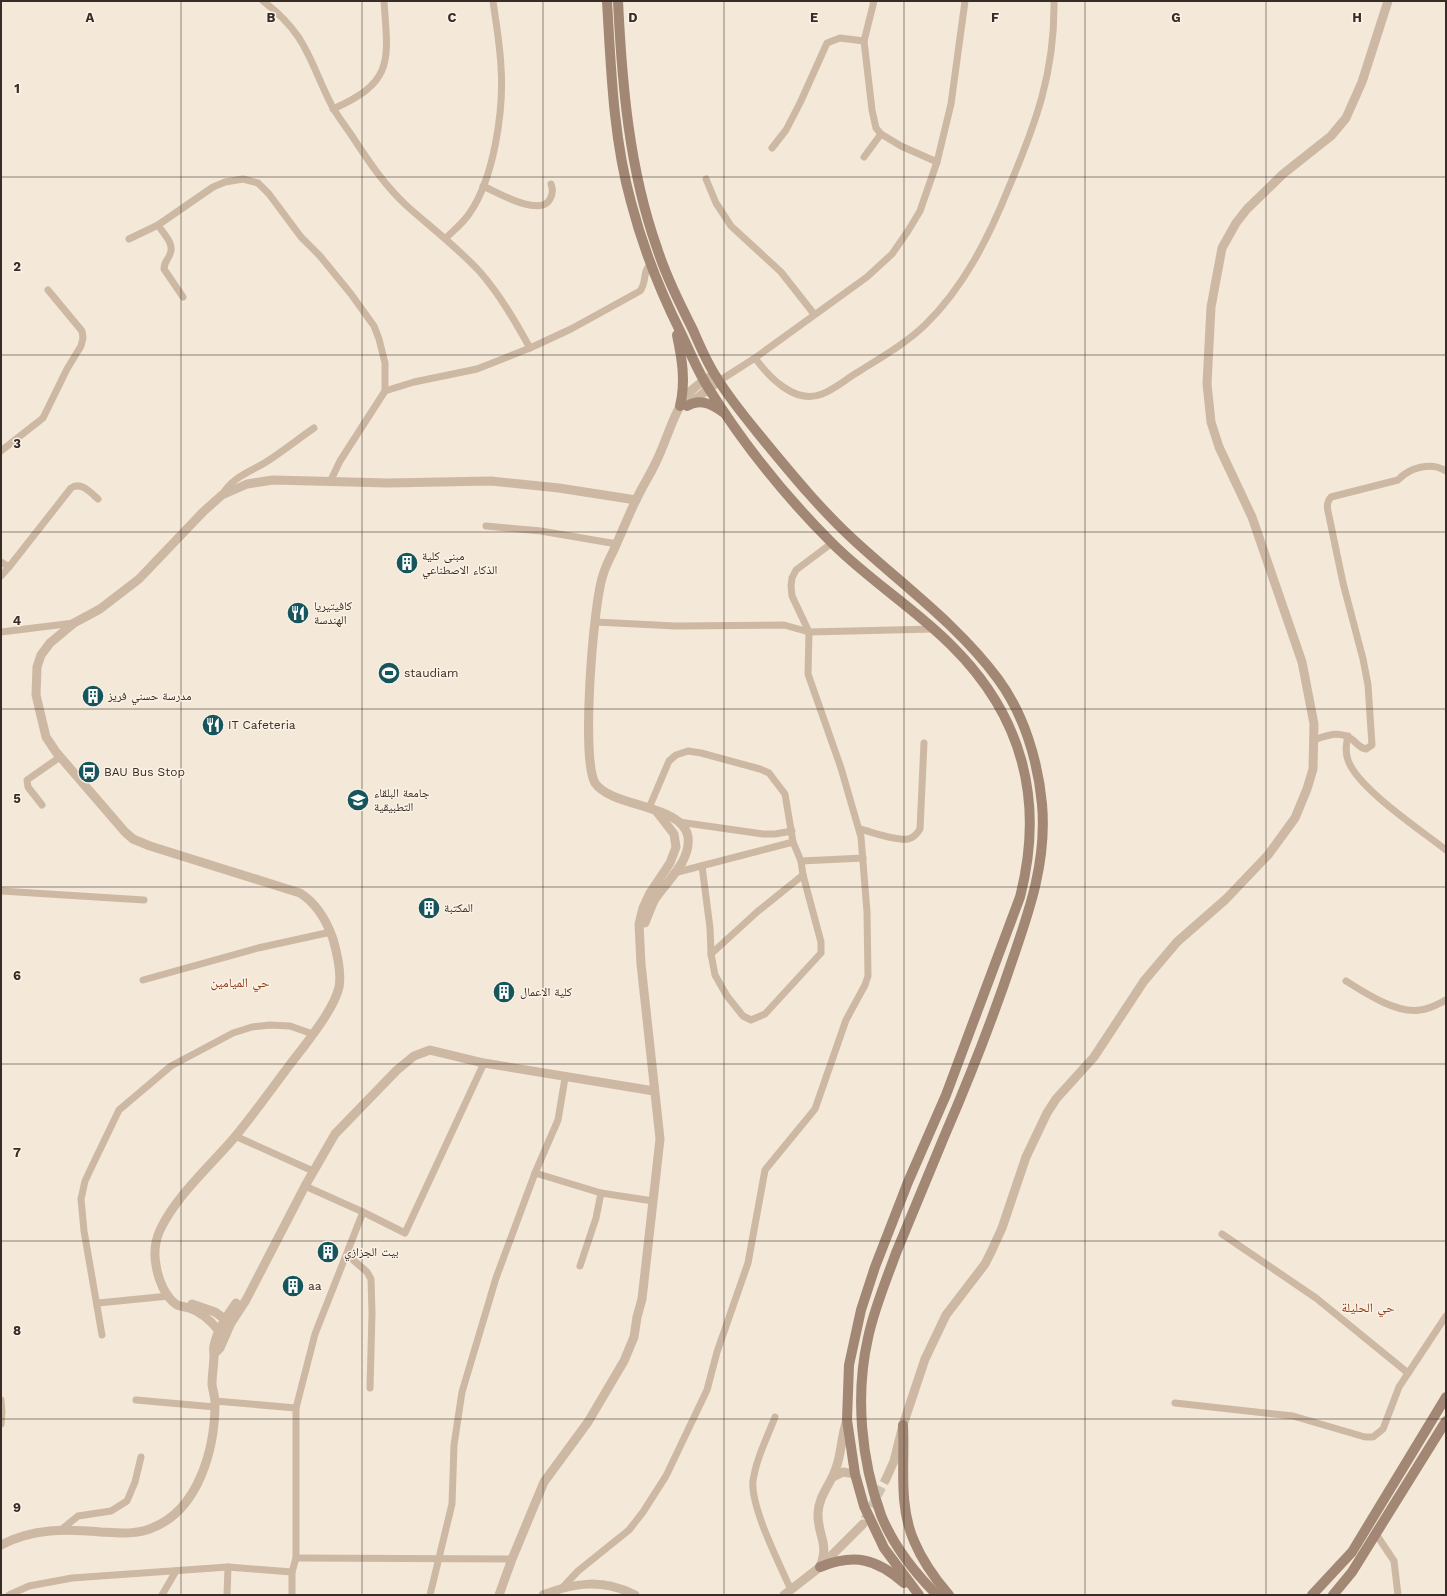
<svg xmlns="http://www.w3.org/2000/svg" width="1447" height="1596" viewBox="0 0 1447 1596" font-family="'Work Sans','Noto Naskh Arabic',sans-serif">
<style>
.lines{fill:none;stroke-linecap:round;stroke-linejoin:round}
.tertiary-tunnel{stroke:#cec2b4;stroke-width:9;stroke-dasharray:9 4.5;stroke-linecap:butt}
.minor{stroke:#cdb8a3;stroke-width:7}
.tertiary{stroke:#cdb8a3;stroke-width:9}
.secondary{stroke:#a18774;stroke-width:10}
.grid{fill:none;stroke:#372c26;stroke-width:1;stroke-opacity:0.55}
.labels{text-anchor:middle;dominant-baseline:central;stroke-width:3;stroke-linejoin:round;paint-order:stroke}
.poi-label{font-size:12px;fill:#372c26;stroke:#fbf2e5;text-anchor:start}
.neighbourhood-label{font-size:13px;fill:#8e3917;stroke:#fbf2e5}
.grid-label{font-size:13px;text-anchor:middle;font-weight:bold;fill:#372c26;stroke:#fbf2e5;stroke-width:3;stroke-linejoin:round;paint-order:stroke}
</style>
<rect width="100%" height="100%" fill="#f4e8d8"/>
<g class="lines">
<path class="tertiary-tunnel" d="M865 1519 886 1479"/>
<g class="minor">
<path d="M263 1C309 36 309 62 333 108 339 118 346 127 352 136 369 162 385 186 408 207 433 229 458 248 480 272 500 295 515 321 530 348"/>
<path d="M874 1 864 41 872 110 876 128 881 134 901 146 937 162"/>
<path d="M333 109C395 82 388 60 384 1"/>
<path d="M772 148 786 130 800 103 827 43 840 38 864 41"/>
<path d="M864 157 881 134"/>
<path d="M706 179 716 203 731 226 781 272 814 314"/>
<path d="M483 186C496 192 541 218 550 199 553 194 553 189 551 184"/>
<path d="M158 225C163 233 175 244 170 254 168 260 164 262 164 269L183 297"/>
<path d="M446 238C454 230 463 223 469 214 494 179 504 110 501 67 500 45 496 23 493 1"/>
<path d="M129 239 158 225 213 187 225 182 243 179 258 183 269 194 301 237 320 256 351 294 374 326 379 339 385 363V391"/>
<path d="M755 358C769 377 795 405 822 394 835 389 846 379 858 372 880 358 905 344 925 325 964 287 989 237 1009 187 1036 123 1055 72 1054 1"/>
<path d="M719 381 755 358 867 277 892 254 908 231 920 211 937 162 951 104 965 1"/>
<path d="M1 451 43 418 67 369 81 346 83 338 82 331 48 290"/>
<path d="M330 482 340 461 385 391 414 382 477 369 530 348 571 329 640 291C647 283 642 271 651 264"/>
<path d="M222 495C232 477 250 472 266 462 282 452 298 439 314 428"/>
<path d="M486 526 541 531 617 544"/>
<path d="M1 562 9 567 1 576"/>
<path d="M9 567 71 488C81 481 91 493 98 499"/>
<path d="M595 622 676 626 784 625 809 632 934 629"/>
<path d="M1 632 74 623"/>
<path d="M1348 736C1346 744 1345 752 1348 760 1357 788 1422 831 1446 850"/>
<path d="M1314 740C1328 735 1340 730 1353 740 1357 744 1360 748 1366 749L1372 745 1368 685 1363 659 1343 583 1329 516C1327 508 1326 503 1331 497L1398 480C1409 468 1431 461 1446 471"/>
<path d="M42 805 28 787 27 780 60 757"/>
<path d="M649 808 669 761 676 755 688 751 701 753 760 769 769 773 785 794 793 842 801 861 863 858"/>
<path d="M679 822 763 834H775L792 831"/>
<path d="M860 829C872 832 895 841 908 839 913 838 917 834 920 829L924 743"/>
<path d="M702 866 710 928 711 954 715 975 727 996 743 1016 751 1020 765 1014 821 953V942L803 875 801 861"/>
<path d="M674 873 793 842"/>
<path d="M1 891 144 900"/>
<path d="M711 954 757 912 803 875"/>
<path d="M143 980 258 948 331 932"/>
<path d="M1346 981C1365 993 1397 1014 1420 1010 1430 1009 1438 1004 1446 1000"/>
<path d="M235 1136 313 1171"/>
<path d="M535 1173 601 1193 653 1201"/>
<path d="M305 1186 363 1212 405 1233 484 1063"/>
<path d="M1222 1234 1316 1298 1408 1373"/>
<path d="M349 1248 352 1259 367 1272 371 1279 372 1313 370 1388"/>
<path d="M580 1266 596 1218 601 1193"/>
<path d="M98 1303 169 1296"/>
<path d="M102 1335 84 1231 81 1199 85 1181 94 1162 119 1110 171 1066 233 1033 252 1027 270 1025 290 1026 313 1034"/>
<path d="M1 1400 2 1412 1 1424"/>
<path d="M136 1400 215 1407"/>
<path d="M215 1401 296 1408"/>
<path d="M1175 1403 1293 1416 1365 1437H1373L1383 1429 1399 1387 1446 1316"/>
<path d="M775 1417C767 1438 756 1459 753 1481 750 1506 780 1565 791 1590"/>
<path d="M62 1529 78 1516 111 1511 127 1501 135 1482 141 1457"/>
<path d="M1376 1534 1394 1561 1398 1595"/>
<path d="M296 1558 512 1559"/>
<path d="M563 1587 578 1571 629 1530 643 1512 666 1476 707 1390 717 1352 748 1263 765 1170 815 1109 846 1020 865 985 868 976 867 912 861 837 841 768 808 674 809 632 792 596 791 586 792 578 796 570 832 543"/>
<path d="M9 1595 29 1586 72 1578 228 1567 292 1572"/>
<path d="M162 1595 176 1571"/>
<path d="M227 1595 228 1567"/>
<path d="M292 1595V1572L296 1558V1408L315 1334 363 1212"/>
<path d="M430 1595 452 1504 454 1445 462 1392 496 1278 535 1173 558 1120 565 1078"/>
</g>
<g class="tertiary">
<path d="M688 405 719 381"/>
<path d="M645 923C648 915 651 907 655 899 667 881 691 861 688 837 683 804 612 808 595 783 581 759 593 604 603 575 606 564 612 555 616 545 623 530 629 514 636 500 642 487 650 475 656 462 667 440 673 413 688 394 695 386 705 380 714 374"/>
<path d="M192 1304 215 1312 229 1322"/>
<path d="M219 1331C211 1321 202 1312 189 1308 185 1307 180 1306 177 1305 165 1297 158 1279 156 1265 154 1254 155 1241 160 1230 176 1196 210 1166 234 1138 258 1109 279 1078 302 1049 314 1033 335 1006 339 987 342 972 337 953 333 939 327 922 316 903 300 893L150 846 133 839 125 832 56 752 46 737 36 695 37 667 41 655 50 643 74 623 100 609 139 579 204 511 222 495 247 484 273 480 389 483 491 481 559 488 636 500"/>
<path d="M215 1353 220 1348 231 1323 246 1300 305 1186 335 1134 397 1070 414 1056 430 1050 484 1063 654 1091"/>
<path d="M833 1477 843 1472 855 1474"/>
<path d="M886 1479 894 1461 903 1425 925 1359 946 1315 985 1264 992 1250 1002 1228 1026 1157 1047 1113 1056 1099 1094 1057 1144 981 1177 942 1226 899 1268 855 1295 818 1307 789 1313 769 1314 724 1302 662 1252 517 1219 447 1211 422 1207 384 1211 307 1222 248 1236 223 1247 209 1283 174 1331 136 1346 118 1362 82 1388 1"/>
<path d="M1 1545C33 1528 66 1529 101 1532 119 1533 135 1535 152 1528 199 1510 215 1448 215 1403 215 1397 213 1391 212 1385 212 1374 214 1365 214 1355 214 1352 213 1349 214 1346 217 1330 227 1316 236 1303"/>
<path d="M820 1567C830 1543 817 1535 818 1513 819 1495 831 1484 836 1468 842 1452 841 1436 847 1420"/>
<path d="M499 1595 512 1559 544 1482 588 1422 624 1361 634 1337 637 1317 642 1299 660 1139 641 964 639 924 643 908 650 893 670 863 676 847 674 834 657 812"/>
<path d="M543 1595C575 1582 604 1579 635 1595"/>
<path d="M784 1595 820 1567 863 1524"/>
</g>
<g class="secondary">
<path d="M607 1C611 68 613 137 631 202 643 248 660 291 681 333 690 352 698 372 709 389 744 445 786 497 832 543 869 580 914 608 951 645 1022 715 1045 800 1020 897L946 1095 908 1182 875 1267 861 1310 849 1365 847 1420 855 1474 864 1506 884 1548 919 1595"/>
<path d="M618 1C622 84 629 169 657 248 666 276 680 304 693 330 700 346 707 363 717 378 731 401 749 422 766 443 794 477 823 512 856 542 904 586 959 626 998 679 1024 714 1038 761 1042 804 1047 860 1030 909 1012 961 992 1021 969 1079 944 1137 928 1175 912 1214 896 1253 886 1281 874 1309 868 1338 855 1395 861 1460 881 1515 893 1545 914 1572 937 1595"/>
<path d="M677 335C682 359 686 381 680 406"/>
<path d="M687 406C700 398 711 404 723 412"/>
<path d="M903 1425C905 1463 898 1505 914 1541 922 1560 936 1580 949 1595"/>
<path d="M820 1567C855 1553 877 1559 904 1583"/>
<path d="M1312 1595 1352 1552 1446 1397"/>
<path d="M1333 1595 1352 1572 1446 1421"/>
</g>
</g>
<path class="grid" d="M181 1V1595M362 1V1595M543 1V1595M724 1V1595M904 1V1595M1085 1V1595M1266 1V1595M1 177H1446M1 355H1446M1 532H1446M1 709H1446M1 887H1446M1 1064H1446M1 1241H1446M1 1419H1446"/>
<defs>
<g id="building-disc" transform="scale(1.15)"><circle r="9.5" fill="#17555d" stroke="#fbf2e5"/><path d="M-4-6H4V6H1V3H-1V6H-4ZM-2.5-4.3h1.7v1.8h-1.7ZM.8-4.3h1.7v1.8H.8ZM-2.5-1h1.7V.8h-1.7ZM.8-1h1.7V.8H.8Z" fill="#fff"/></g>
<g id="restaurant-disc" transform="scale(1.15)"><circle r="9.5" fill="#17555d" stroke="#fbf2e5"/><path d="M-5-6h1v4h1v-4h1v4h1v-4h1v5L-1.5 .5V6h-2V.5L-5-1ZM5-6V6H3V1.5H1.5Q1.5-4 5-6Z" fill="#fff"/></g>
<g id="stadium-disc" transform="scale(1.15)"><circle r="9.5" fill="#17555d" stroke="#fbf2e5"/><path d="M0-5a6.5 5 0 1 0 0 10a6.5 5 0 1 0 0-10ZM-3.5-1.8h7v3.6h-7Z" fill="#fff"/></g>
<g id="bus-disc" transform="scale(1.15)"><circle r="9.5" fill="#17555d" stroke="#fbf2e5"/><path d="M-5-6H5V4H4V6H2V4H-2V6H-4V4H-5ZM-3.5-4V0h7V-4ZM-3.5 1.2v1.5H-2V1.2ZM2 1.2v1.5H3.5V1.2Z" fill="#fff"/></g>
<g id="university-disc" transform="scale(1.15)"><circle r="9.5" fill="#17555d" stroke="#fbf2e5"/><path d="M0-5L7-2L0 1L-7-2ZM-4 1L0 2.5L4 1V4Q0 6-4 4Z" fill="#fff"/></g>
</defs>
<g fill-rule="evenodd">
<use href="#building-disc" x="407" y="563"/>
<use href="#restaurant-disc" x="298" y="613"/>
<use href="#stadium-disc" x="389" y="673"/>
<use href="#building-disc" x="93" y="696"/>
<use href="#restaurant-disc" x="213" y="725"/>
<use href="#bus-disc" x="89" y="772"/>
<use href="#university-disc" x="358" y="800"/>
<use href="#building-disc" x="429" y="908"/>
<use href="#building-disc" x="504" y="992"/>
<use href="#building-disc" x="328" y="1252"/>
<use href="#building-disc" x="293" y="1286"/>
</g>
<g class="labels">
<g class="poi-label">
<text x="422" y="556">مبنى كلية<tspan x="422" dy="14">الذكاء الاصطناعي</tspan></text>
<text x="314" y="606">كافيتيريا<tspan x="314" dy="14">الهندسة</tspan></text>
<text x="404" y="673">staudiam</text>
<text x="108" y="696">مدرسة حسني فريز</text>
<text x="228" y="725">IT Cafeteria</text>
<text x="104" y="772">BAU Bus Stop</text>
<text x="374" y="793">جامعة البلقاء<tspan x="374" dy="14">التطبيقية</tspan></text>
<text x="444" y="908">المكتبة</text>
<text x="520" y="992">كلية الاعمال</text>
<text x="344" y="1252">بيت الجزازي</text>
<text x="308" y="1286">aa</text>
</g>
<g class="neighbourhood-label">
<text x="240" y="982">حي الميامين</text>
<text x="1368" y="1307">حي الحليلة</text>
</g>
</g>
<g class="grid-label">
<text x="90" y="22">A</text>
<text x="271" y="22">B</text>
<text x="452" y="22">C</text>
<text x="633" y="22">D</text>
<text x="814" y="22">E</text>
<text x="995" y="22">F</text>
<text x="1176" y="22">G</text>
<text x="1357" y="22">H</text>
<text x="17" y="93">1</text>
<text x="17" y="271">2</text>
<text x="17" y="448">3</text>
<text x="17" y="625">4</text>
<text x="17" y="803">5</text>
<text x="17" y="980">6</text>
<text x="17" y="1157">7</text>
<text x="17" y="1335">8</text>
<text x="17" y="1512">9</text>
</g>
<rect width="1447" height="1596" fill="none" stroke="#372c26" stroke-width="4"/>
</svg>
